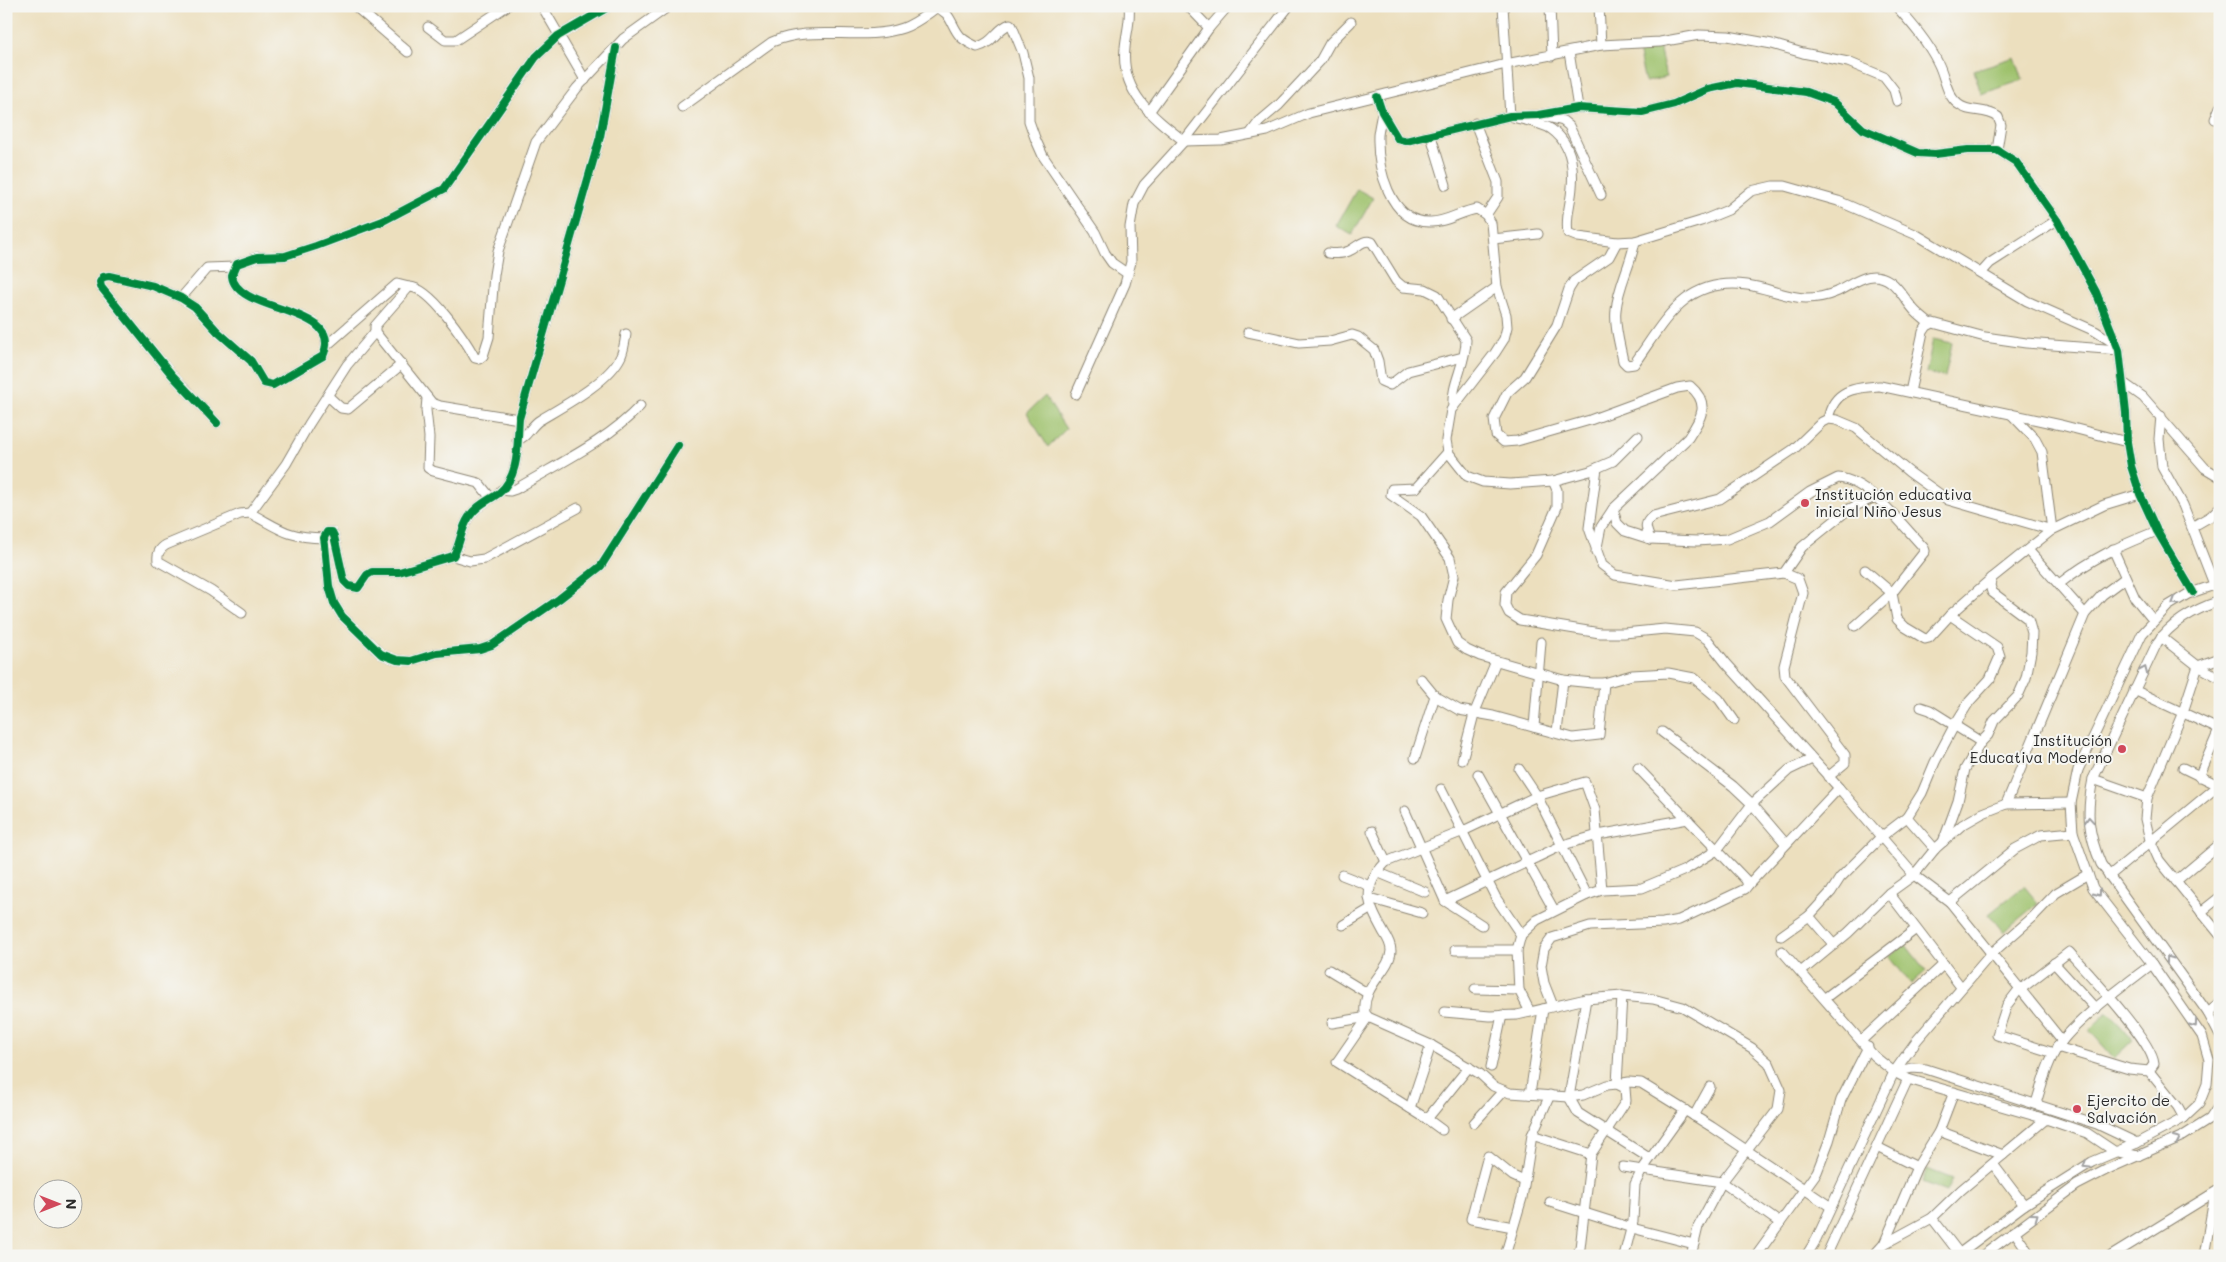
<svg xmlns="http://www.w3.org/2000/svg" width="2226" height="1262" viewBox="0 0 2226 1262" font-family="Mali,sans-serif">
<style>
.green{fill:#9dc16b;stroke:#64764b}
.lines{fill:none;stroke-linecap:round;stroke-linejoin:round}
.minor-casing{stroke:#8c8574;stroke-width:11}
.minor{stroke:#fff;stroke-width:9}
.cycleway-casing{stroke:#f6f6f2;stroke-width:11}
.cycleway{stroke:#00873e;stroke-width:8}
.oneway{stroke:#a0a0a0}
.poi-dot{fill:#d1495b;stroke:#f6f6f2;stroke-width:2}
.labels{text-anchor:middle;dominant-baseline:central;stroke-width:4;stroke-linejoin:round;paint-order:stroke}
.poi-label{font-size:15px;fill:#2b2b2b;stroke:#f6f6f2;text-anchor:start}
</style>
<rect width="100%" height="100%" fill="#f6f6f2"/>
<filter id="ink" filterUnits="userSpaceOnUse"><feTurbulence type="fractalNoise" baseFrequency=".02" numOctaves="2"/><feDisplacementMap in="SourceGraphic" scale="10" xChannelSelector="R" yChannelSelector="G"/><feConvolveMatrix kernelMatrix="1 2 1 2 8 2 1 2 1" color-interpolation-filters="sRGB"/></filter>
<filter id="wash" filterUnits="userSpaceOnUse"><feTurbulence type="fractalNoise" baseFrequency=".0096" numOctaves="4" result="noise"/><feDisplacementMap in="SourceGraphic" scale="20" xChannelSelector="R" yChannelSelector="G"/><feGaussianBlur stdDeviation="1.12" result="paint"/><feColorMatrix in="noise" values="0 0 0 0 0 0 0 0 0 0 0 0 0 0 0 0 0 1.4 0 .05"/><feComposite in="paint" operator="in"/></filter>
<g filter="url(#wash)">
<rect width="100%" height="100%" fill="#ecdfbe"/>
<g class="green">
<path d="M1659 46 1666 77 1645 82 1638 50Z"/>
<path d="M2015 57 2023 80 1981 94 1974 70Z"/>
<path d="M1357 189 1373 198 1352 235 1336 226Z"/>
<path d="M1933 339 1952 343 1945 377 1926 373Z"/>
<path d="M1045 396 1066 429 1048 447 1027 413Z"/>
<path d="M2024 886 2038 903 2003 932 1989 914Z"/>
<path d="M1905 944 1926 971 1911 984 1889 956Z"/>
<path d="M2108 1012 2133 1040 2114 1058 2089 1030Z"/>
<path d="M1927 1169 1953 1179 1947 1192 1922 1182Z"/>
</g>
</g>
<g filter="url(#ink)">
<g class="lines">
<g class="minor-casing">
<g id="minor">
<path d="M355 6 408 52"/>
<path d="M542 6 585 80"/>
<path d="M1129 6C1131 21 1126 34 1125 48 1120 92 1153 117 1184 141L1221 140 1267 131 1309 113 1506 64 1601 45 1660 42 1699 35 1728 36 1772 44 1803 53 1848 62 1884 77 1894 90 1897 101"/>
<path d="M1188 6 1209 28"/>
<path d="M1503 6 1510 116C1522 120 1540 122 1551 129 1570 142 1574 165 1572 187 1571 204 1565 217 1568 233L1578 237 1617 242 1635 241 1701 221 1728 210 1751 191 1773 186H1785L1838 201 1917 235 2027 301 2095 331 2117 345"/>
<path d="M1550 6 1552 56"/>
<path d="M1599 6 1601 45"/>
<path d="M1896 6C1911 23 1928 42 1938 63 1945 76 1946 95 1958 104 1968 113 1986 108 1998 117L2001 125 1997 150"/>
<path d="M428 27 445 40H456L507 6"/>
<path d="M616 48 600 137 519 419C517 444 520 476 499 493 488 501 477 505 469 517 460 530 460 547 453 556L399 572H372L367 575 358 588 349 586 344 581 334 536 332 532H327L324 538 325 545 329 586 334 603 342 616 381 654 397 660 411 661 437 653 480 649 492 645 559 599 601 566 678 445"/>
<path d="M1569 52 1578 108"/>
<path d="M1377 97 1382 112 1398 139 1406 141 1510 116 1538 115 1578 108 1642 112 1674 104 1708 89 1737 83 1806 92 1834 102 1863 129 1918 153 1935 154 1968 150H1997L2016 162 2057 220 2096 292 2119 350 2126 413 2127 442 2131 466 2140 494 2157 531 2193 592"/>
<path d="M682 107 772 42C813 24 861 42 903 28 915 24 926 15 936 8 951 11 951 26 960 36 964 41 972 44 977 47 994 43 996 29 1010 24L1012 26 1023 53 1029 78V121L1035 138 1043 156 1095 232 1105 253 1112 263 1128 274"/>
<path d="M1149 112 1209 28 1228 6"/>
<path d="M1382 112C1381 119 1379 127 1378 135 1377 167 1389 222 1429 222 1446 223 1461 211 1477 209L1486 215 1491 223 1497 287 1506 315 1507 327 1504 339 1495 353 1451 410 1446 440 1448 452 1467 476 1483 482 1510 484 1553 481 1590 471 1613 461 1638 436"/>
<path d="M1543 116 1563 121 1569 126 1601 195"/>
<path d="M2215 119 2220 107"/>
<path d="M1475 123 1498 182V197L1486 215"/>
<path d="M1250 134 1259 122 1279 105 1320 61 1330 43 1351 22"/>
<path d="M1431 136 1446 185"/>
<path d="M1493 239 1538 234"/>
<path d="M1635 241C1631 265 1618 286 1616 310 1614 326 1620 345 1623 361L1627 365 1634 364C1665 321 1684 277 1747 285 1768 288 1785 297 1806 298 1816 298 1827 296 1836 292 1854 284 1870 267 1891 282 1901 290 1907 303 1916 312 1920 316 1925 320 1930 324"/>
<path d="M1328 253C1336 254 1343 254 1349 251 1358 247 1362 239 1372 242L1396 281 1403 287 1425 289 1437 295 1466 340C1466 364 1451 384 1453 407"/>
<path d="M1981 273 1990 263 2057 220"/>
<path d="M181 298 207 268 235 267"/>
<path d="M1451 319 1497 287"/>
<path d="M1248 332 1299 343 1330 341 1352 335 1358 337 1374 350 1378 361 1381 381 1390 385 1408 371 1463 357"/>
<path d="M326 346 397 284 409 287"/>
<path d="M2122 382 2143 397 2205 468 2220 477"/>
<path d="M1910 392 1923 332 1927 326 1933 323 1985 337 2026 343 2119 350"/>
<path d="M1076 394 1125 284 1131 262 1130 227 1134 204 1144 185 1184 141 1289 6"/>
<path d="M328 396 341 408 348 409 402 364"/>
<path d="M427 398 426 410 429 437 428 468 433 471 479 483 490 497"/>
<path d="M2161 416 2159 439 2162 467 2183 505 2214 584"/>
<path d="M519 419 440 406 432 403 375 332V326L409 287C430 286 466 341 475 358L479 359 483 356 489 337 494 275 498 251 536 142 577 88 623 39 669 6"/>
<path d="M1828 419C1834 389 1854 388 1880 386L2061 425 2127 442"/>
<path d="M217 423 172 375 101 287 100 282 103 277 109 276 153 286 181 298 195 307 218 332 251 361 264 383 273 385 323 356C346 305 236 314 232 276L237 264 257 257 285 256 316 246 383 221 444 189 536 57 558 36 610 6"/>
<path d="M517 440C528 437 530 426 540 420 563 406 609 382 621 356 624 349 625 341 626 334"/>
<path d="M1448 452 1416 488 1392 489 1391 495 1421 516 1450 558 1454 576 1448 600 1446 619 1457 643 1467 650 1480 656 1563 680 1592 683H1604L1632 675 1668 673 1694 678 1719 699 1734 720"/>
<path d="M1597 468 1589 528 1602 565 1615 575 1677 585 1784 573 1802 547 1849 509 1875 497"/>
<path d="M1553 481 1557 490V507L1536 555 1506 592 1505 605 1509 613 1520 620 1600 633H1624L1665 629 1695 632 1707 639 1726 663 1839 788 1914 875 1950 902 2062 1041"/>
<path d="M501 490 510 491 516 489C559 463 606 442 640 406"/>
<path d="M1613 509 1617 523 1625 531 1650 539 1697 541 1727 539 1770 521 1810 492 1838 478C1869 480 1903 526 1924 548L1925 551 1892 593 1855 626"/>
<path d="M2192 527 2211 516 2220 507"/>
<path d="M324 538C286 537 282 530 250 513L286 464 309 424 347 365 375 332"/>
<path d="M1650 539C1646 528 1643 524 1653 516L1720 499 1794 449 1822 422 1828 419 1837 420 1856 428 1909 472 1948 500 2052 530 2042 452 2035 439 2011 414"/>
<path d="M2113 549 2135 598 2153 620"/>
<path d="M2028 550 2085 614"/>
<path d="M1596 552 1601 527 1613 509 1688 438C1701 418 1711 404 1690 386L1677 388 1590 420 1517 441 1504 442 1496 435 1494 419 1507 393 1525 377 1557 325 1569 289 1574 281 1609 257 1617 242"/>
<path d="M453 556 470 561 484 559 578 508"/>
<path d="M1865 570 1892 593 1897 619 1905 627 1925 639 1929 638 1950 615 1992 578"/>
<path d="M1784 573 1798 579 1803 593 1784 666 1785 676 1845 755V763L1828 777"/>
<path d="M2059 584C2092 558 2119 546 2157 531"/>
<path d="M2220 601C2195 609 2172 622 2157 643L2093 779C2086 813 2088 833 2101 864L2208 1013 2220 1036"/>
<path d="M242 613 211 591 158 561C157 554 159 549 166 545L240 514 250 513"/>
<path d="M2161 637 2198 666 2220 678"/>
<path d="M2220 658 2198 666 2183 712 2147 798 2145 819 2150 840 2159 860 2220 935"/>
<path d="M1421 679 1435 696 1459 710 1493 716 1573 738 1599 735 1604 683"/>
<path d="M2134 690 2220 730"/>
<path d="M1921 707 1930 710 1981 742"/>
<path d="M1534 727 1541 642"/>
<path d="M1557 732 1563 680"/>
<path d="M1662 732 1733 786 1752 804 1786 844"/>
<path d="M1415 758 1435 696"/>
<path d="M1462 760 1474 714 1496 661"/>
<path d="M2183 768 2220 786"/>
<path d="M1519 769 1537 796 1587 895"/>
<path d="M1478 774 1554 910"/>
<path d="M2199 777 2219 730"/>
<path d="M2093 779 2147 798"/>
<path d="M1441 789 1496 898 1521 935"/>
<path d="M2006 804 2085 614 2102 595 2125 578"/>
<path d="M1405 811 1445 901 1482 925"/>
<path d="M1907 817 1935 849"/>
<path d="M1372 831 1386 862"/>
<path d="M1943 842 1958 801 1965 769 1981 742 1988 735 1994 721 2018 696 2026 678 2031 652 2032 633 2028 619 1992 592 1990 585 1992 578 2052 530 2104 505 2140 494"/>
<path d="M1377 872 1425 892"/>
<path d="M1342 875 1370 886"/>
<path d="M2109 876 2218 786"/>
<path d="M2176 881 2220 844"/>
<path d="M1748 885 1839 788"/>
<path d="M1889 893 1961 987"/>
<path d="M1369 898 1422 913"/>
<path d="M1445 901 1563 845 1598 835 1688 819"/>
<path d="M1950 902 2015 849 2041 835 2073 832"/>
<path d="M2201 912 2220 897"/>
<path d="M1809 916 1834 945"/>
<path d="M1343 925 1370 909"/>
<path d="M1781 936 1809 916 1831 892 1840 878 1881 837 1907 817 1922 793 1935 762 1954 726 1969 702 1990 679 2000 656 1997 647 1950 615"/>
<path d="M1455 950H1517"/>
<path d="M1782 951 1874 1056 1894 1072 1908 1079 2046 1119 2087 1133 2114 1151 2138 1156"/>
<path d="M2054 963 2096 1009"/>
<path d="M1329 970 1367 993"/>
<path d="M1802 971 1848 933 1889 893 1914 875 1935 849 1962 825 1983 813 2006 804 2071 803"/>
<path d="M1475 989 1519 990"/>
<path d="M1622 996 1617 1084 1629 1082 1641 1083 1712 1127 1831 1207"/>
<path d="M1825 998 1916 929"/>
<path d="M1586 999 1569 1097 1578 1113 1649 1158"/>
<path d="M1553 1006 1544 983 1541 966 1544 949 1552 938 1590 926 1663 923 1679 920 1745 889 1748 885 1746 880 1638 768"/>
<path d="M1444 1012 1490 1016 1517 1015 1586 999 1622 996 1653 999 1683 1007 1752 1048 1769 1063 1781 1090 1778 1109 1722 1182 1698 1227 1691 1256"/>
<path d="M1530 1012 1519 990 1517 950 1521 935 1537 920 1587 895 1602 890 1642 888 1685 870 1717 850 1752 804 1789 770 1812 759"/>
<path d="M2208 1013 2220 1003"/>
<path d="M1368 1017 1337 1062 1427 1119 1442 1130"/>
<path d="M1332 1023 1368 1017"/>
<path d="M1862 1040 1944 964"/>
<path d="M2057 1047 2129 1069 2149 1071 2178 1107 2184 1118"/>
<path d="M2054 1053 1997 1035 2007 1005 2017 992 2069 952C2088 973 2152 1040 2154 1064L2149 1071"/>
<path d="M1491 1067 1502 1015"/>
<path d="M1894 1072 1912 1068 1926 1069 2097 1124 2137 1143"/>
<path d="M1530 1094 1543 1009"/>
<path d="M2036 1103C2042 1085 2046 1065 2057 1048 2074 1021 2125 985 2152 964"/>
<path d="M1410 1108 1431 1045"/>
<path d="M1694 1116 1710 1087"/>
<path d="M1427 1119 1469 1067"/>
<path d="M1474 1123 1503 1091"/>
<path d="M1939 1131 2003 1155"/>
<path d="M1532 1135 1591 1154"/>
<path d="M1877 1147 1917 1167"/>
<path d="M1993 1164 2024 1205"/>
<path d="M1623 1167 1722 1182 1780 1223"/>
<path d="M1550 1202 1632 1228 1694 1244"/>
<path d="M1932 1218 1959 1253"/>
<path d="M1513 1227 1471 1219 1488 1156 1513 1176 1524 1181"/>
<path d="M2014 1231 2031 1256"/>
<path d="M1884 1244 1917 1167 1939 1131 1954 1092"/>
<path d="M1505 1256 1522 1198 1532 1135 1550 1095"/>
<path d="M1577 1256 1580 1248 1591 1154 1626 1101 1625 1088 1617 1084 1607 1085 1583 1095 1569 1097 1510 1093 1493 1086 1480 1074 1431 1045 1368 1017 1365 1013C1362 985 1390 971 1391 951 1391 944 1388 939 1384 933 1368 904 1360 889 1386 862L1461 832 1537 796 1585 782 1595 810 1602 890"/>
<path d="M1624 1256 1633 1221 1635 1184 1642 1170 1685 1110"/>
<path d="M1756 1256 1817 1172 1829 1141 1841 1100 1868 1047"/>
<path d="M1806 1256 1816 1240 1894 1072 1917 1040 1991 954 2032 918 2056 893 2088 874"/>
<path d="M1826 1256 1908 1079"/>
<path d="M1873 1256 1884 1244 1932 1218 1961 1190 2046 1119"/>
<path d="M1956 1256 2024 1205 2092 1162 2137 1143 2184 1118 2199 1104 2207 1084 2209 1060 2202 1036 2152 964 2093 888 2073 832 2071 803 2078 770 2142 634 2168 606 2188 594 2220 583"/>
<path d="M1982 1256 2077 1185 2108 1169 2183 1136 2210 1119 2220 1104"/>
<path d="M2111 1256 2220 1189"/>
<path d="M2204 1256 2215 1193"/>
</g>
</g>
<use href="#minor" class="minor"/>
<g class="cycleway-casing">
<g id="cycleway">
<path d="M616 48 600 137 519 419C517 444 520 476 499 493 488 501 477 505 469 517 460 530 460 547 453 556L399 572H372L367 575 358 588 349 586 344 581 334 536 332 532H327L324 538 325 545 329 586 334 603 342 616 381 654 397 660 411 661 437 653 480 649 492 645 559 599 601 566 678 445"/>
<path d="M1377 97 1382 112 1398 139 1406 141 1510 116 1538 115 1578 108 1642 112 1674 104 1708 89 1737 83 1806 92 1834 102 1863 129 1918 153 1935 154 1968 150H1997L2016 162 2057 220 2096 292 2119 350 2126 413 2127 442 2131 466 2140 494 2157 531 2193 592"/>
<path d="M217 423 172 375 101 287 100 282 103 277 109 276 153 286 181 298 195 307 218 332 251 361 264 383 273 385 323 356C346 305 236 314 232 276L237 264 257 257 285 256 316 246 383 221 444 189 536 57 558 36 610 6"/>
</g>
</g>
<use href="#cycleway" class="cycleway"/>
</g>
<defs><path id="oneway-chevron" d="M-2-3.5L2.5 0L-2 3.5" fill="none" stroke-width="1.6" stroke-linecap="round" stroke-linejoin="round" transform="scale(1.25)"/></defs>
<g class="oneway">
<use href="#oneway-chevron" transform="translate(2175 602) rotate(149)"/>
<use href="#oneway-chevron" transform="translate(2144 670) rotate(-66)"/>
<use href="#oneway-chevron" transform="translate(2089 820) rotate(-94)"/>
<use href="#oneway-chevron" transform="translate(2098 893) rotate(54)"/>
<use href="#oneway-chevron" transform="translate(2169 959) rotate(-126)"/>
<use href="#oneway-chevron" transform="translate(2194 1024) rotate(55)"/>
<use href="#oneway-chevron" transform="translate(2177 1139) rotate(-25)"/>
<use href="#oneway-chevron" transform="translate(2086 1165) rotate(148)"/>
<use href="#oneway-chevron" transform="translate(2035 1216) rotate(-36)"/>
</g>
</g>
<g class="poi-dot">
<circle cx="1805" cy="503" r="5"/>
<circle cx="2122" cy="749" r="5"/>
<circle cx="2077" cy="1109" r="5"/>
</g>
<g class="labels">
<g class="poi-label">
<text x="1815" y="494">Institución educativa<tspan x="1815" dy="17">inicial Niño Jesus</tspan></text>
<text x="2112" y="740" text-anchor="end">Institución<tspan x="2112" dy="17">Educativa Moderno</tspan></text>
<text x="2087" y="1100">Ejercito de<tspan x="2087" dy="17">Salvación</tspan></text>
</g>
</g>
<rect width="2226" height="1262" fill="none" stroke="#f6f6f2" stroke-width="25"/>
<g transform="translate(58 1204) rotate(90)"><circle r="24" fill="#f6f6f2" stroke="#a5a5a2"/>
<path d="M0-4L9 19L0 12L-9 19Z" fill="#d1495b"/>
<text y="-8" font-size="14" font-weight="bold" text-anchor="middle" fill="#2b2b2b">N</text>
</g>
</svg>
